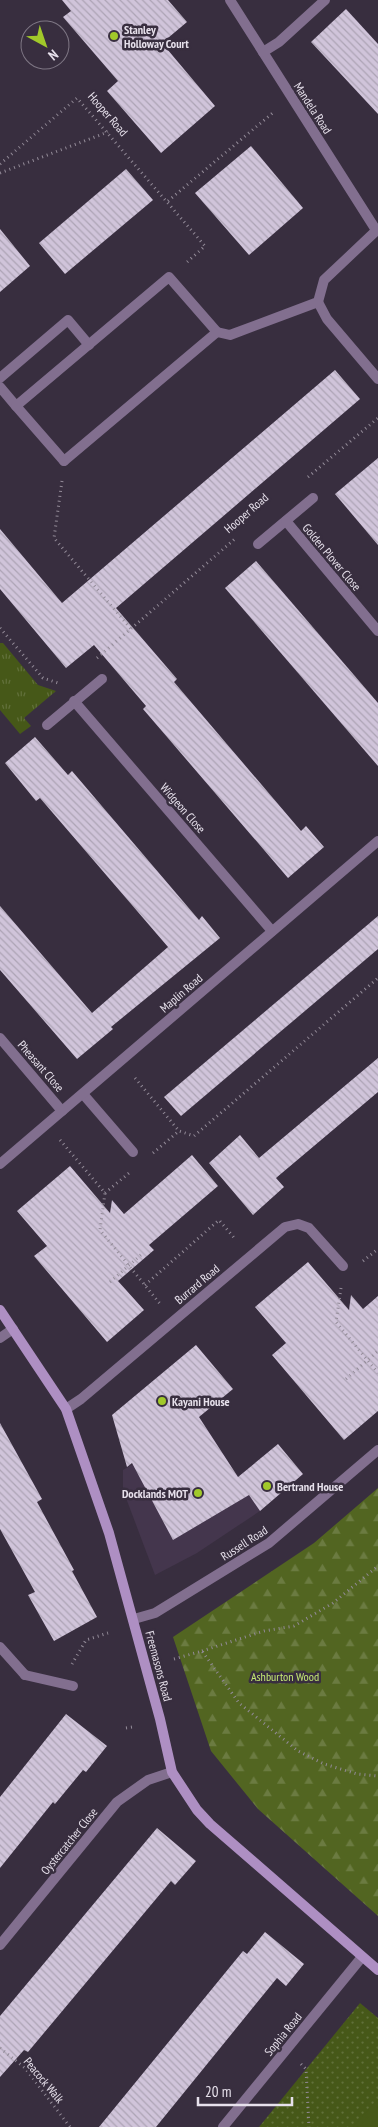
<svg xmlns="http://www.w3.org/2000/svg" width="378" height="2127" viewBox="0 0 378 2127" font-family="'PT Sans Narrow',sans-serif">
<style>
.built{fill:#44364d}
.grass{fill:url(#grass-tufts)}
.forest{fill:url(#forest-firs)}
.park{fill:url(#park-dots)}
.pitch{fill:#465818}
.building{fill:url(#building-back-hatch)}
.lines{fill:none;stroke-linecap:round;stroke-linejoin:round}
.path{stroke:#938b98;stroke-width:3;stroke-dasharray:1 4;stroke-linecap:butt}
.lane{stroke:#826f8f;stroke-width:10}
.street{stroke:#826f8f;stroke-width:10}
.secondary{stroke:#ae8fc3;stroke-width:10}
.path-bridge{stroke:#938b98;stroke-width:3;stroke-dasharray:1 4;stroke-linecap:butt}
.poi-dot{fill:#a1c92a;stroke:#382e3f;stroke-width:2}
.labels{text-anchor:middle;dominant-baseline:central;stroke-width:5;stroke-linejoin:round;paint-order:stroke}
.poi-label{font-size:12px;font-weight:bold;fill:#e7e1ec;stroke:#382e3f;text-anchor:start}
.street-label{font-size:12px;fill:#e7e1ec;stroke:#382e3f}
.park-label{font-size:12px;fill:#c4e973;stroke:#382e3f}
</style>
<defs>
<pattern id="grass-tufts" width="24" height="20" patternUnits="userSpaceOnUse" patternTransform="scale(1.25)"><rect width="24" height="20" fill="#465818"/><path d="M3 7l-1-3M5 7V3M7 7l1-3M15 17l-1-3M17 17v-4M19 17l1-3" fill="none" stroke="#61703a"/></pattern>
<pattern id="forest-firs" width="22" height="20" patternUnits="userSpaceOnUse" patternTransform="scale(1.25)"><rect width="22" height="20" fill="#526521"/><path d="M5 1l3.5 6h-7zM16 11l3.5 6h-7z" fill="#6b7b41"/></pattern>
<pattern id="park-dots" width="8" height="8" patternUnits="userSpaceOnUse" patternTransform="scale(1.25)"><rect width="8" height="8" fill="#465818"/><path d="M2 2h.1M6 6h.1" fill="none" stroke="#61703a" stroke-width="1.8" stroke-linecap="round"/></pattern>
<pattern id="building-back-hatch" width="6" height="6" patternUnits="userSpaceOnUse" patternTransform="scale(1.25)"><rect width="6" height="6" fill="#d0c4da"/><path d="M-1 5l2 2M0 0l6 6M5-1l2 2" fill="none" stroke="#ada4b5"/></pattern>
</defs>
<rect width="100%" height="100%" fill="#382e3f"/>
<path class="built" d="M203 1423 260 1511 197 1553 155 1575 123 1490V1470Z"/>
<path class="grass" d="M0 643H3L38 685 56 691 24 718 31 726 20 734 0 710Z"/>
<path class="forest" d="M378 1488V1916L258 1809 211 1751 173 1637 314 1543Z"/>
<path class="park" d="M360 2003 378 2018V2127H259Z"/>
<path class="pitch" d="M378 2099V2127H353Z"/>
<g class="building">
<path d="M62 0H168L187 22 162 43 215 106 161 153 107 91 118 81 63 17 71 11Z"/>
<path d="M346 9 378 44V114L311 42Z"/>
<path d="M251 146 303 208 249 255 195 193Z"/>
<path d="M126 169 153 200 65 274 39 243Z"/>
<path d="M0 229 30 266 0 292Z"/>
<path d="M335 370 360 399 116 608 177 679 174 682 301 831 306 826 324 847 288 878 143 709 146 706 94 645 66 668 0 589V529L62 603Z"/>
<path d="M378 458V545L335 494Z"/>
<path d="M256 561 378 703V766L225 588Z"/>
<path d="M35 737 68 775 72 771 199 920 202 916 220 938 111 1027 113 1029 77 1059 0 970V906L92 1013 168 947 40 798 36 801 5 763Z"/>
<path d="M378 916V949L181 1116 164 1097Z"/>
<path d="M378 1058V1092L276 1178 284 1187 253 1215 209 1163 240 1135 259 1158Z"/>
<path d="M192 1155 218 1186 149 1245 154 1250 118 1281 144 1310 107 1342 34 1256 47 1246 17 1211 70 1166 110 1213 112 1200 124 1214Z"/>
<path d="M308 1262 349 1310 351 1295 363 1309 378 1296V1411L344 1440 272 1355 286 1343 255 1307Z"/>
<path d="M196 1345 233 1389 199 1417 238 1477 278 1444 303 1474 260 1511 249 1495 173 1540 132 1463 127 1467 112 1415Z"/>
<path d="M0 1423 42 1499 37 1502 74 1570 72 1571 97 1617 54 1641 28 1595 35 1592 0 1529Z"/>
<path d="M66 1714 107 1746 86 1772 83 1770 55 1804 53 1802 0 1868V1797Z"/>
<path d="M157 1828 196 1861 175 1885 171 1881 28 2052 24 2050 0 2077V2016Z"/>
<path d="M265 1932 304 1964 286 1986 277 1978 156 2127H99L243 1951 247 1954Z"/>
</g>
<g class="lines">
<g class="path">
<path d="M0 164 77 98 205 246 186 263"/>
<path d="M0 173 108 132"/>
<path d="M168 201 275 111"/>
<path d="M308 477 378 418"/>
<path d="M62 481 54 538 131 629"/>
<path d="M0 628 43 678 61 684"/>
<path d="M97 658 236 538"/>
<path d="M135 1078 179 1131"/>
<path d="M60 1140 105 1193 100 1230 161 1305"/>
<path d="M153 1153 179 1131 194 1136 378 978"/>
<path d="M105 1193 129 1173"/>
<path d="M363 1261 378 1249"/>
<path d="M145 1285 219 1220 236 1240"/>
<path d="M341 1288 336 1322 378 1373"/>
<path d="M202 1651 264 1631 294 1626 333 1603 378 1566"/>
<path d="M174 1659 202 1651 239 1703 298 1751 324 1764 357 1774 378 1776"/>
<path d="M72 1664 86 1640 108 1633"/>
<path d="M126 1728 132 1727"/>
<path d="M0 2048 25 2068 70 2127"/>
<path d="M301 2064 306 2069 309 2127"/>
</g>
<g class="lane">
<path d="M0 378 68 320 89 345"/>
<path d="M0 387 16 406"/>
<path d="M64 461 16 406 169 277 217 332"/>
<path d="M258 544 313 498"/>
<path d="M47 725 102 679"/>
<path d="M83 1094 133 1152"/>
<path d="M25 1675 73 1686"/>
</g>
<g class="street">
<path d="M230 0 376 230"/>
<path d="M263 52 279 42 325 0"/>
<path d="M318 302 327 319 378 379"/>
<path d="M64 461 217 332 230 335 318 302 324 280 378 229"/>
<path d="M286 521 378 631"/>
<path d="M74 701 272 931"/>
<path d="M0 1038 62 1111"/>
<path d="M0 1164 378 841"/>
<path d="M0 1338 13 1329"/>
<path d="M66 1409 81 1399 285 1227 298 1224 309 1228 343 1266"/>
<path d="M134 1619 155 1613 269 1543 378 1450"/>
<path d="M0 1647 25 1675"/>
<path d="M0 1945 117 1802 148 1780 172 1772"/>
<path d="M223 2127 362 1957"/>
</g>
<path class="secondary" d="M0 1310 66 1409 109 1533 160 1719 172 1772 197 1810 210 1824 378 1970"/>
<g class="path-bridge">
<path d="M110 1282 142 1254"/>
<path d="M346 1379 378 1351"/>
</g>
</g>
<g class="poi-dot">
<circle cx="114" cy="36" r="5"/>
<circle cx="162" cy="1401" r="5"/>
<circle cx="267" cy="1486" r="5"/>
<circle cx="198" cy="1493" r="5"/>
</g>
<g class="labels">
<g class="poi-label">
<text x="124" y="29">Stanley<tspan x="124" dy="14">Holloway Court</tspan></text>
<text x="172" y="1401">Kayani House</text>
<text x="277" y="1486">Bertrand House</text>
<text x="188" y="1493" text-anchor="end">Docklands MOT</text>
</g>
<g class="street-label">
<text transform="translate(313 108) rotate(57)">Mandela Road</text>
<text transform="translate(108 114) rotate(49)">Hooper Road</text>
<text transform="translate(246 513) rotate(-41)">Hooper Road</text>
<text transform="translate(332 557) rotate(50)">Golden Plover Close</text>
<text transform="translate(183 808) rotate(49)">Widgeon Close</text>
<text transform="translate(181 993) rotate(-41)">Maplin Road</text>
<text transform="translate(41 1066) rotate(49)">Pheasant Close</text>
<text transform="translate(197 1284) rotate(-40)">Burrard Road</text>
<text transform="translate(244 1543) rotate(-33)">Russell Road</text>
<text transform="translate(159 1666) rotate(75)">Freemasons Road</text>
<text transform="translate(69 1841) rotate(-51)">Oystercatcher Close</text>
<text transform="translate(283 2034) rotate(-51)">Sophia Road</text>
<text transform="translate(44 2080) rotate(50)">Peacock Walk</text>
</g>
<g class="park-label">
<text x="285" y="1676">Ashburton Wood</text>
</g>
</g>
<g transform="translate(45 45) rotate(140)"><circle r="24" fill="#382e3f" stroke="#7e7684"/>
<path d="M0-4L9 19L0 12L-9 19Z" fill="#a1c92a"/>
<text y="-8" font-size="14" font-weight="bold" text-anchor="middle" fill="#e7e1ec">N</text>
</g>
<path d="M198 2097v8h94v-8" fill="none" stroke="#e7e1ec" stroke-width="2.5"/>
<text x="205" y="2097" font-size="15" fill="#e7e1ec" stroke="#382e3f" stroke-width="4" paint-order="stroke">20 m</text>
</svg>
